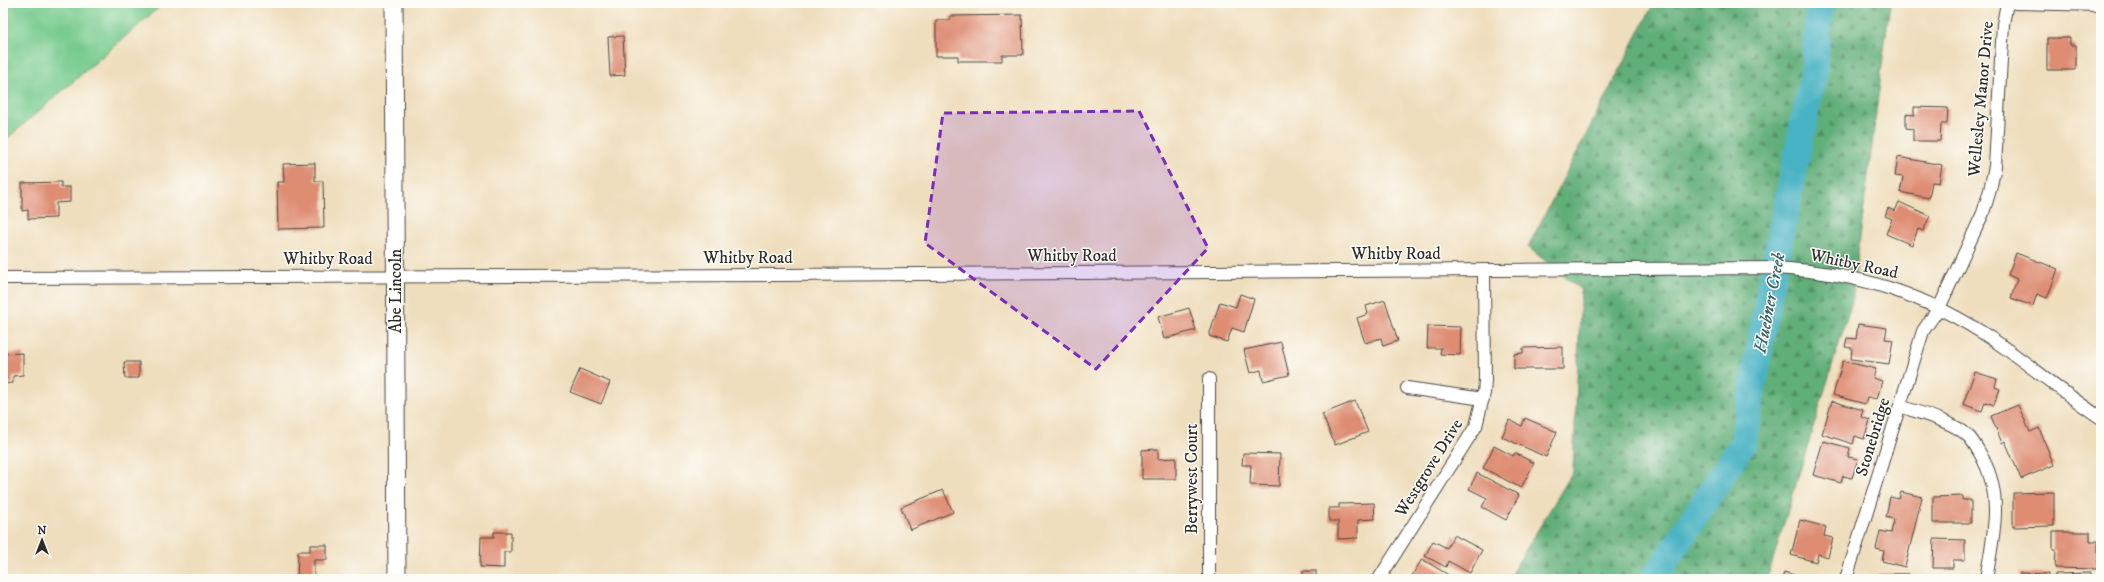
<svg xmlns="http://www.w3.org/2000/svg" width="2104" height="582" viewBox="0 0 2104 582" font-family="'IM FELL DW Pica',serif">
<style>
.green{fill:#76ca8d;stroke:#507a5c}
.forest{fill:url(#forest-firs);stroke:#466c52}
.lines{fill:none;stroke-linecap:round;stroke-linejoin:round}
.river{stroke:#46b2c3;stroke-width:27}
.building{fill:#de8d73}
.street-casing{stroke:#484641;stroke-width:14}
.secondary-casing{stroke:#484641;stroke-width:19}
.street{stroke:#fff;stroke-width:12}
.secondary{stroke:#fff;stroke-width:17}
.marked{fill:#7b2cbf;fill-opacity:0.2;stroke:#7b2cbf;stroke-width:3;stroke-dasharray:8 5;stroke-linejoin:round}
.labels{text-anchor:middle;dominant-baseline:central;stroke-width:3;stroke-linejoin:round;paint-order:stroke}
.street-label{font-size:17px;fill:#2b2b2b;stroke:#fdfcf7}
.water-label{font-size:18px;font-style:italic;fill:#366168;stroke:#fdfcf7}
</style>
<defs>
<pattern id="forest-firs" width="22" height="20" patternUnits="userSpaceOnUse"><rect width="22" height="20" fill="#60ae78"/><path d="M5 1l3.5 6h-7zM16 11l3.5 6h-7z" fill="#4f8e63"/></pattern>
</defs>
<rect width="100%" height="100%" fill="#fdfcf7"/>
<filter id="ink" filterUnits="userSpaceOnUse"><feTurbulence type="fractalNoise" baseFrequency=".025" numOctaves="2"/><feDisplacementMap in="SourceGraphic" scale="8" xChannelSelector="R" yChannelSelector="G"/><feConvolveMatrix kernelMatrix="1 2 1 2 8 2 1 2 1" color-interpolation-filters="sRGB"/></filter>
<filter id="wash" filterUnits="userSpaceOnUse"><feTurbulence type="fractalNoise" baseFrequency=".012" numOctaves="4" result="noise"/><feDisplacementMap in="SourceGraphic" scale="16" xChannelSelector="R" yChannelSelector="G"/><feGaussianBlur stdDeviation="0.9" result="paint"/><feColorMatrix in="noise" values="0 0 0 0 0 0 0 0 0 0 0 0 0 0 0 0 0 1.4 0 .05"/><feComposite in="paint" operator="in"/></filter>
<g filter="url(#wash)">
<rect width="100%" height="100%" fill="#efdebd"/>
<path class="green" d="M3 3H164L3 142Z"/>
<path class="forest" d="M1654 3H1890L1852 301 1767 579H1508L1573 472 1581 290 1528 247Z"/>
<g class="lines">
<path class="river" d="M1654 579 1743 443 1770 288 1814 70 1820 3"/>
</g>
<g id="blocks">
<g class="building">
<path d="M1022 15 1023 55H1002V61H958V56H936V20H950V16Z"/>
<path d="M623 36 625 75 610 76 608 37Z"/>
<path d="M2047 38H2070V45H2076V70H2047Z"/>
<path d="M1914 107 1948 108 1947 124H1941L1940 141H1913V129L1906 128V114L1914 115Z"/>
<path d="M1898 157 1942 165 1939 183 1932 182 1929 198 1900 192 1903 177 1895 176Z"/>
<path d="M315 163V181H323L324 228 278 229 277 182H284L283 164Z"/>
<path d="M61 182V187H70V202L56 203V218L28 219V210L22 211V183Z"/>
<path d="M1899 202 1930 216 1923 231 1918 229 1912 245 1886 234 1892 219 1885 216 1888 208 1895 211Z"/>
<path d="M2016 253 2058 269 2047 298 2037 294 2033 306 2011 298 2017 279 2008 275Z"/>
<path d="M1240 294 1254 299 1244 332 1232 328 1227 342 1209 336 1220 302 1236 307Z"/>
<path d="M1385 300 1398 341 1383 346 1381 338 1365 343 1357 318 1368 314 1366 306Z"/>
<path d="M1189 308 1196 330 1164 339 1158 317Z"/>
<path d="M1858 324 1887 328 1885 339 1893 340 1889 364 1851 359 1852 348 1845 347 1847 338 1856 339Z"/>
<path d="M1428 326 1461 327 1460 355 1440 354 1441 348H1427Z"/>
<path d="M1281 342 1289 375 1263 381 1261 370 1250 373 1244 350Z"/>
<path d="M1563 347V369H1514V354L1523 353V348Z"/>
<path d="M23 353V375L13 376V383L3 384V354Z"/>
<path d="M1843 361 1876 369 1873 378 1882 381 1877 399 1867 397 1865 404 1833 395Z"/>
<path d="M124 362H139V378H125Z"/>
<path d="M580 369 610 382 601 404 570 392Z"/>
<path d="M1975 372 1997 379 1995 387 2000 389 1994 405 1985 402 1982 411 1963 404Z"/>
<path d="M1355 401 1368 432 1335 445 1322 414Z"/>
<path d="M1832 401 1863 410 1861 417 1870 420 1864 439 1855 436 1853 444 1822 434Z"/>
<path d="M2018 405 2030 432 2039 428 2054 465 2021 479 2005 441 2002 443 1991 416Z"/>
<path d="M1525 418 1557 432 1546 457 1502 437 1509 420 1522 426Z"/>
<path d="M1823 441 1850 448 1848 457 1858 459 1852 478 1843 476 1841 483 1813 475Z"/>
<path d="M1494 446 1513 456 1515 453 1534 463 1521 488 1483 468Z"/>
<path d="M1158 449V459L1176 458V479H1142V450Z"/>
<path d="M1243 453 1280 454 1279 486 1250 485 1251 465H1242Z"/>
<path d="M1477 473 1519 495 1506 520 1482 507 1487 498 1469 489Z"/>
<path d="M943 490 953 512 910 530 901 507Z"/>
<path d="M1901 492 1922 497 1905 567 1882 561 1884 551 1876 549 1880 531 1891 533 1894 519 1886 517 1890 497 1899 499Z"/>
<path d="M2054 492V526L2013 527V493Z"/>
<path d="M1963 496V500H1971V523H1933V497Z"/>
<path d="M1374 503 1375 519 1358 520V538L1338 539V521H1329V508H1339V504Z"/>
<path d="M1800 520 1826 527 1824 536 1833 538 1828 557 1818 554 1816 562 1791 555Z"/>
<path d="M494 532H511V552H504V568L480 567 481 537H494Z"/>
<path d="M2053 532H2090V541H2098V569L2055 568 2056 550H2053Z"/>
<path d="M1454 535 1482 550 1470 573 1448 561 1446 567 1425 556 1433 541 1447 548Z"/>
<path d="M1934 539 1965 540V560H1953V568H1933Z"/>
<path d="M310 545H327V560H314V579H297L298 551H310Z"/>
<path d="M1422 559 1455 579H1410Z"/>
<rect x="1303" y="571" width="13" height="8"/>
<path d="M1784 572 1808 579H1782Z"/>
<path d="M2020 573 2048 574V579H2020Z"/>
<path d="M2090 573V579H2055V574Z"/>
<rect x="1879" y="574" width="29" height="5"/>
</g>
</g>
</g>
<g filter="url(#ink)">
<use href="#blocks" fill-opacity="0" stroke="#484641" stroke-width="1"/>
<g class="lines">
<g class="street-casing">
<g id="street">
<path d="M2015 3 2101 5"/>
<path d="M3 278 782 275 1776 268C1859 273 1926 294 1995 341 2031 366 2065 394 2101 418"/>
<path d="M1209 379V579"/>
<path d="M1407 388 1483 399"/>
<path d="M1900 406C1919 413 1952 421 1967 435 1973 440 1978 450 1982 457 2004 497 1993 537 1986 579"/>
<path d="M1379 579 1476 426 1484 393 1485 380 1484 271"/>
<path d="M1846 579 1923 331 1939 308 1983 213 1990 190 1995 166 2003 24 2007 3"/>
</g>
</g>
<g class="secondary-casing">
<path id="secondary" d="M394 3 397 579"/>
</g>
<use href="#street" class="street"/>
<use href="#secondary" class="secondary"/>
</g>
</g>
<path class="marked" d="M1139 111 1208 248 1096 369 925 243 943 113Z"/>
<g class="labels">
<g class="street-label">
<text transform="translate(1981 99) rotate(-85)">Wellesley Manor Drive</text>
<text x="1396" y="254">Whitby Road</text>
<text x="1072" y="256">Whitby Road</text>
<text x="748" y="258">Whitby Road</text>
<text x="328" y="259">Whitby Road</text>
<text transform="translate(1854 264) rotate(12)">Whitby Road</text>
<text transform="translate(396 291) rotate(-90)">Abe Lincoln</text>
<text transform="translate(1873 437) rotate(-73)">Stonebridge</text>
<text transform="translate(1429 468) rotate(-58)">Westgrove Drive</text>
<text transform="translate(1192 479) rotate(-90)">Berrywest Court</text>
</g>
<g class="water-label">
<text transform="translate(1770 303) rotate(-79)">Huebner Creek</text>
</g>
</g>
<rect width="2104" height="582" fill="none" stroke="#fdfcf7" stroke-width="16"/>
<g transform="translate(42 540)" stroke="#fdfcf7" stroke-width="3" paint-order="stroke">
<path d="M0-3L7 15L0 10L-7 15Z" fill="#2b2b2b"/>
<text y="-6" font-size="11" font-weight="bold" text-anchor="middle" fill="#2b2b2b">N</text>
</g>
</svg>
